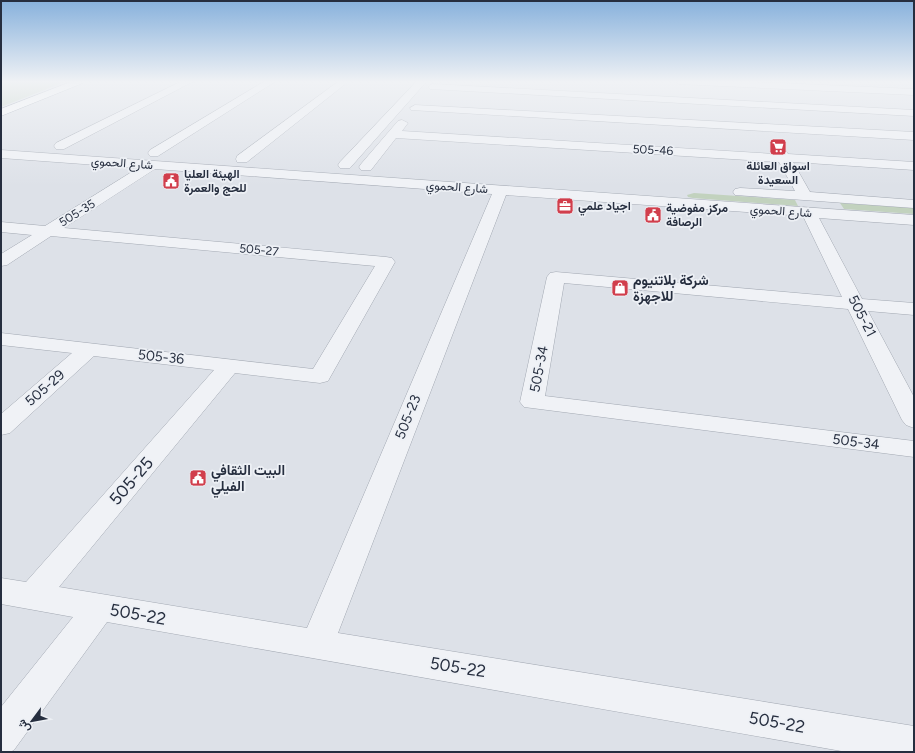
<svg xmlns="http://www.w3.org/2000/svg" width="915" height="753" viewBox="0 0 915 753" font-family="Figtree,Vazirmatn,sans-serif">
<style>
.green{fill:#c2d2be}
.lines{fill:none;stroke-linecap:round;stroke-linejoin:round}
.minor-casing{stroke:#a2a8b2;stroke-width:1}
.highway-casing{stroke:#848d9f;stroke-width:1}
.minor{fill:#f0f2f6;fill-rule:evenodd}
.highway{fill:#fff;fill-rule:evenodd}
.labels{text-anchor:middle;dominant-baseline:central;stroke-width:3.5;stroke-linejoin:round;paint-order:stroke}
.far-street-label{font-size:12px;fill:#262e3f;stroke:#edf0f5}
.far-poi-label{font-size:12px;font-weight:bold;fill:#262e3f;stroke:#edf0f5;text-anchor:start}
.poi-label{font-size:14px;font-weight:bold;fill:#262e3f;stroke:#edf0f5;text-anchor:start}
.street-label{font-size:14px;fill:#262e3f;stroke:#edf0f5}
.near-street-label{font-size:17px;fill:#262e3f;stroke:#edf0f5}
</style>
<rect width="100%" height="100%" fill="#dde1e8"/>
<g class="green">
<path d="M1 81H67L1 107Z"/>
<path d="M694 193 795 200 798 206 693 198 688 197 687 195Z"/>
<path d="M840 203 914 208V214L844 209Z"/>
</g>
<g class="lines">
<g class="minor-casing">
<g id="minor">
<path d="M182 81H194L64 149H56L54 146 56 143Z"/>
<path d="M265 81H276L158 156H150L148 153 150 150Z"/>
<path d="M339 81H349L247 162H237L236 159 237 156Z"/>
<path d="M417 81H427L350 168H340L338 165 340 162Z"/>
<path d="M674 81H731L914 89V95L679 84Z"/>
<path d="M433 84 914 110V116L430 89 428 87 430 85Z"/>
<path d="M415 105 914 132V140L411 110 410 108Z"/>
<path d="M402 120 408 123 402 131 775 154 772 147 774 144H782L788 154 914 162V170L793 162 810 192 914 200V208L735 195 733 192 735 189 740 188 795 191 779 162 396 138 371 170H361L359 167 361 164 398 121Z"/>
<path d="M1 150 914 215V225L819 218 862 299 914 303V315L868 311 914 397V428L906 425 902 420 848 309 564 283 545 396 914 441V457L524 407 520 402 547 277 550 273 556 272 842 297 803 216 506 195 338 633 914 726V752H847L107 622 14 750 10 752H1V707L73 617 1 604V578L26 582 214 370 94 356 10 433 1 435V414L72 353 1 345V333L313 369 375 266 51 236 7 265 1 266V254L32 235 1 232V222L45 226 138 168 1 158ZM155 169 492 194 307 628 59 587 235 373 320 383 328 381 395 262 392 258 386 257 64 228Z"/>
</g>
</g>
<g class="highway-casing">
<path id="highway" d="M73 81H85L83 83 1 116V109Z"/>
</g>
<use href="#minor" class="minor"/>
<use href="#highway" class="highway"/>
</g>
<linearGradient id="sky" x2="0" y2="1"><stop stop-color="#87b1dc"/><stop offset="0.44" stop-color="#f0f2f5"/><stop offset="1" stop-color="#f0f2f5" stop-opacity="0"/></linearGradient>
<rect width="915" height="186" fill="url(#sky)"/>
<defs>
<g id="supermarket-square" transform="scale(0.9)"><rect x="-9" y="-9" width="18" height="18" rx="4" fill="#d13e4c" stroke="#edf0f5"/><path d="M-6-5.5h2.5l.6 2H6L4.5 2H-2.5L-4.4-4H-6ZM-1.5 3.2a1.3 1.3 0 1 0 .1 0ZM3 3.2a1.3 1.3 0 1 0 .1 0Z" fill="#fff"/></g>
<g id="civic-square" transform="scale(0.9)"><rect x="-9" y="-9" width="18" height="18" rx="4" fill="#d13e4c" stroke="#edf0f5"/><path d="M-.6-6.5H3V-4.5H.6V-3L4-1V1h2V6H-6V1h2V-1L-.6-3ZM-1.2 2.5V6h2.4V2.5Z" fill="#fff"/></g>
<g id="office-square" transform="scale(0.9)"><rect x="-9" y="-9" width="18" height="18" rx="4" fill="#d13e4c" stroke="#edf0f5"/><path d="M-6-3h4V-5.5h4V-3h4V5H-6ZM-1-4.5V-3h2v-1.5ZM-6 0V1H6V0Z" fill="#fff"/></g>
<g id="shop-square" transform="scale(0.9)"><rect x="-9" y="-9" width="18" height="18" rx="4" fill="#d13e4c" stroke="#edf0f5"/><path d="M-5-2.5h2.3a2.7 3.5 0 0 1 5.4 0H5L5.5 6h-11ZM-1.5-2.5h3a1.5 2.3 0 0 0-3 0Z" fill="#fff"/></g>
</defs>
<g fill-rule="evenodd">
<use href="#supermarket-square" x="778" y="147"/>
<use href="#civic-square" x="171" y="181"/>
<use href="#office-square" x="565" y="206"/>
<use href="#civic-square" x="653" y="215"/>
<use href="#shop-square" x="620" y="288"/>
<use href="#civic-square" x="198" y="478"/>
</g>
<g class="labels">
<g class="far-street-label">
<text transform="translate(653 150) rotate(3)">505-46</text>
<text transform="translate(122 163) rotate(4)">شارع الحموي</text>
<text transform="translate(457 187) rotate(4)">شارع الحموي</text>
<text transform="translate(781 211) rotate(4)">شارع الحموي</text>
<text transform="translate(77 213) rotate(-32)">505-35</text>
<text transform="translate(259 250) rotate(5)">505-27</text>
</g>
<g class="far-poi-label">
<text x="778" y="166" text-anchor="middle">اسواق العائلة<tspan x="778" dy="14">السعيدة</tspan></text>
<text x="184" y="174">الهيئة العليا<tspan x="184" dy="14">للحج والعمرة</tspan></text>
<text x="578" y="206">اجياد علمي</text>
<text x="666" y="208">مركز مفوضية<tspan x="666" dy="14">الرصافة</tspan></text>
</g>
<g class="poi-label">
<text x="633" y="280">شركة بلاتنيوم<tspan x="633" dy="16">للاجهزة</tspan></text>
<text x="211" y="470">البيت الثقافي<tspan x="211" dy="16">الفيلي</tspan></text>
</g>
<g class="street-label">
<text transform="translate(862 316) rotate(63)">505-21</text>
<text transform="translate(161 357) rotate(6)">505-36</text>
<text transform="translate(539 369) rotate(-79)">505-34</text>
<text transform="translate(45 388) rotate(-41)">505-29</text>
<text transform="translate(408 417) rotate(-68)">505-23</text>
<text transform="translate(856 442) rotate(7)">505-34</text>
</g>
<g class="near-street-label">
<text transform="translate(131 481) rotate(-49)">505-25</text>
<text transform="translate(138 614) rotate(10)">505-22</text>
<text transform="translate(458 667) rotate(9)">505-22</text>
<text transform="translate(777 722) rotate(10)">505-22</text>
</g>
</g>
<rect width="915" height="753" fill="none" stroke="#262e3f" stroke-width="4"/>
<g transform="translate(32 721) rotate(238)" stroke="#edf0f5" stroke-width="3" paint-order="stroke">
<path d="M0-3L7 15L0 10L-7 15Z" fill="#262e3f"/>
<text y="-6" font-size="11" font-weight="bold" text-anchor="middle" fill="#262e3f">ش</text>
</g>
</svg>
